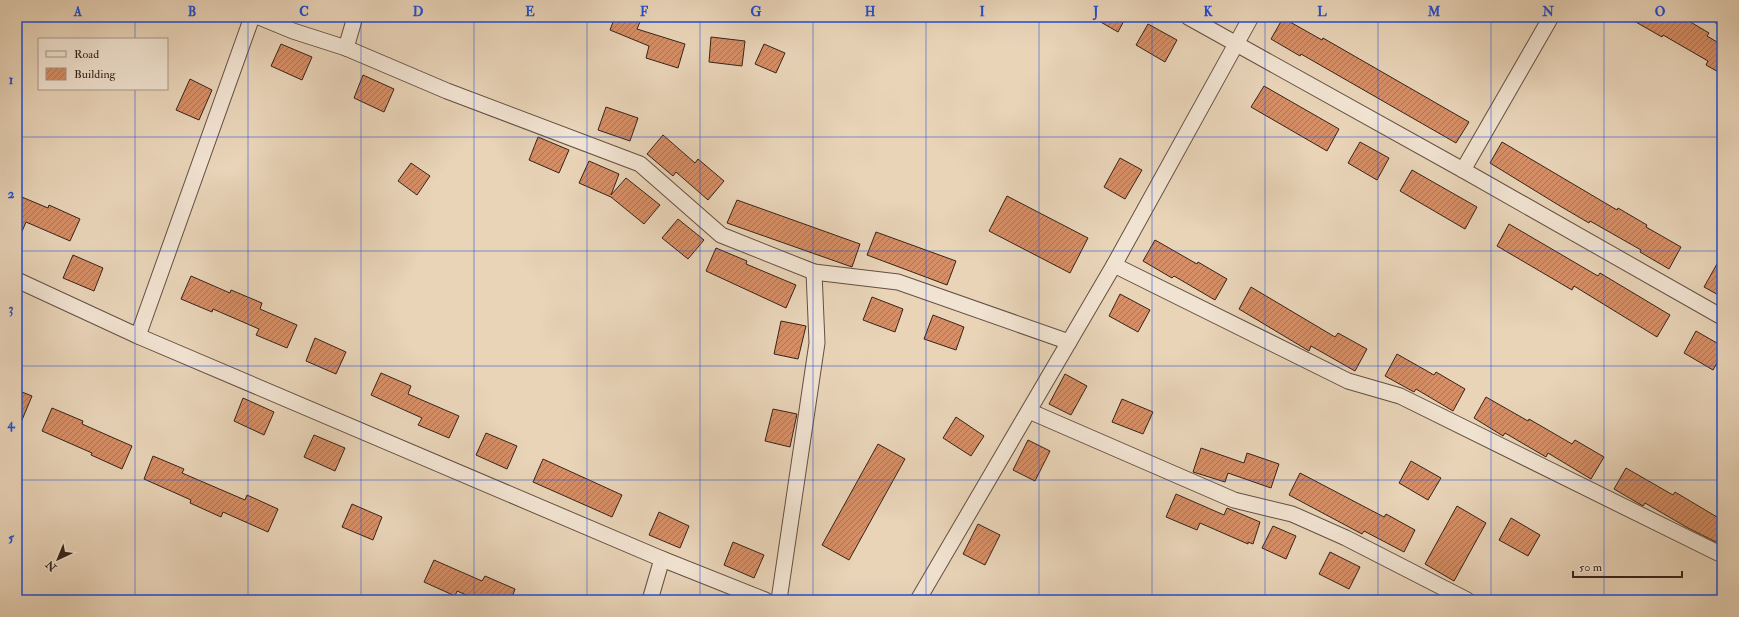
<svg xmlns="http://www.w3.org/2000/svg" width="1739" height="617" viewBox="0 0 1739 617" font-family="'IM FELL Double Pica',serif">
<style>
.building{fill:url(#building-hatch);stroke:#37231b}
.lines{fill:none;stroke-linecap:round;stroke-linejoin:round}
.minor-casing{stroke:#644f42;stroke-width:17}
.minor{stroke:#f1e3d1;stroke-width:15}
.grid{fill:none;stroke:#1d4ed8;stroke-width:1;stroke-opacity:0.55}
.neatline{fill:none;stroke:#1d4ed8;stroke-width:1.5}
.grid-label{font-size:13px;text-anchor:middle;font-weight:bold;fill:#1d4ed8}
</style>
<defs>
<pattern id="building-hatch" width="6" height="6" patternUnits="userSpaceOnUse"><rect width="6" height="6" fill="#d58e66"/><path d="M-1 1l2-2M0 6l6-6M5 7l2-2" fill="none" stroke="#ae7453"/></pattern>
</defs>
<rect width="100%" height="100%" fill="#e9d4b8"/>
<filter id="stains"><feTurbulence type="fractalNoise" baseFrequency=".005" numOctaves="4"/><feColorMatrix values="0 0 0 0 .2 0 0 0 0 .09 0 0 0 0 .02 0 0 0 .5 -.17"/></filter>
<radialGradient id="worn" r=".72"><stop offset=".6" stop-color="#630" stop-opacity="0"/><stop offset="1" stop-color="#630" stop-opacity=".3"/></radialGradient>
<g class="building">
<path d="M615 17H642L637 29 685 44 678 68 646 58 649 46 610 30Z"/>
<path d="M1092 17H1126L1118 32Z"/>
<path d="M1627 17H1682L1709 33 1707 36 1722 45V74L1706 65 1708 61 1663 35 1662 37Z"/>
<path d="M1283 18 1322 40 1323 38 1469 122 1456 143 1301 54 1300 56 1271 39Z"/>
<path d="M1148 24 1177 40 1165 62 1136 45Z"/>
<path d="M711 37 745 41 742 66 709 62Z"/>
<path d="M281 44 312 57 302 80 271 66Z"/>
<path d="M764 44 785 53 776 73 755 64Z"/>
<path d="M363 75 394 89 384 112 354 98Z"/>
<path d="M190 79 212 90 199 120 176 110Z"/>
<path d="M1264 86 1339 129 1327 151 1251 107Z"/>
<path d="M606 107 638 118 630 141 598 130Z"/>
<path d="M663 135 695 163 698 159 724 181 708 200 676 172 673 176 647 154Z"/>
<path d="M538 137 569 150 559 173 529 160Z"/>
<path d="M1360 142 1389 158 1377 180 1348 163Z"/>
<path d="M1502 142 1617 210 1618 208 1647 225 1646 227 1681 247 1669 269 1640 252 1641 250 1590 221 1589 223 1560 206 1490 163Z"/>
<path d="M1120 158 1142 170 1125 199 1104 187Z"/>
<path d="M589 161 619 174 611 195 626 178 660 205 644 224 611 197 579 183Z"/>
<path d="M411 163 430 176 417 195 398 181Z"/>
<path d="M1412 170 1477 207 1465 229 1400 191Z"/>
<path d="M17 195 48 208 49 205 80 219 70 241 26 222 17 243Z"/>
<path d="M1007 196 1088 238 1070 273 989 231Z"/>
<path d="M737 200 860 244 852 267 727 223Z"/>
<path d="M678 219 704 240 688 259 662 238Z"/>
<path d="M1509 224 1598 276 1600 273 1670 315 1657 337 1574 286 1572 290 1497 246Z"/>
<path d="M876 232 956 261 947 285 867 255Z"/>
<path d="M1155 240 1197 264 1198 262 1227 279 1215 300 1174 276 1172 278 1143 261Z"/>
<path d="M716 248 747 261 746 264 796 285 786 308 706 271Z"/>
<path d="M73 255 103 268 94 291 63 278Z"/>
<path d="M1722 255V297L1704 287Z"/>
<path d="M191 276 230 293 231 290 262 303 260 309 297 325 287 348 256 335 259 329 213 309 212 312 181 299Z"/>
<path d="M1251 287 1335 337 1338 333 1367 349 1355 371 1311 346 1309 351 1239 309Z"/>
<path d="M1120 294 1150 310 1138 332 1109 316Z"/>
<path d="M872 297 903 309 895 332 863 320Z"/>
<path d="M933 315 964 327 956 350 924 339Z"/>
<path d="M781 321 806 326 798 359 774 354Z"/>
<path d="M1696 331 1722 346V354L1713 370 1684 353Z"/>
<path d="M315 338 346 352 336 374 306 361Z"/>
<path d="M1397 354 1434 375 1436 372 1465 389 1453 411 1416 389 1414 392 1385 376Z"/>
<path d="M381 373 411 386 408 394 459 416 449 438 418 425 422 418 371 395Z"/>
<path d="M1065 374 1087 386 1071 415 1049 404Z"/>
<path d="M17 390 32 396 17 432Z"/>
<path d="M1486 397 1528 421 1529 419 1572 444 1575 440 1604 457 1591 479 1548 453 1546 457 1505 433 1503 436 1474 418Z"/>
<path d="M243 398 274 412 264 435 234 421Z"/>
<path d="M1122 399 1153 412 1143 434 1112 422Z"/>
<path d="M52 408 83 421 82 424 132 446 122 469 91 455 92 453 42 431Z"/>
<path d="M773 409 797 414 790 447 765 441Z"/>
<path d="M956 417 984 436 971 456 943 438Z"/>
<path d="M486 433 517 446 507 469 476 455Z"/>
<path d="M314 435 345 448 335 471 304 457Z"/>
<path d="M1028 440 1050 451 1035 481 1013 470Z"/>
<path d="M878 444 905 459 849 560 822 545Z"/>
<path d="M1201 448 1244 463 1247 453 1279 464 1271 488 1228 473 1225 482 1193 472Z"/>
<path d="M153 456 184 469 182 473 245 500 247 495 278 509 268 532 223 512 221 517 190 503 191 500 144 479Z"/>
<path d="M543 459 622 495 612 517 533 482Z"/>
<path d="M1411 461 1441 478 1428 500 1399 483Z"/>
<path d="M1626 468 1673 495 1675 492 1722 520V545L1688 528 1645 503 1643 506 1614 489Z"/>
<path d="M1300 473 1384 517 1386 514 1415 530 1404 552 1364 531 1362 534 1289 495Z"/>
<path d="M1176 494 1224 515 1227 508 1260 522 1253 544 1248 542V544L1200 523 1197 530 1166 517Z"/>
<path d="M352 504 382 517 373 540 342 527Z"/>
<path d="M1457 506 1486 523 1454 581 1425 564Z"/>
<path d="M659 512 689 526 680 548 649 535Z"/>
<path d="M1511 518 1540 535 1528 556 1499 540Z"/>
<path d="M978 524 1000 535 985 565 963 554Z"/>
<path d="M1273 526 1296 536 1286 559 1262 548Z"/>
<path d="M733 542 764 555 754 578 724 565Z"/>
<path d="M1330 552 1360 567 1349 589 1319 574Z"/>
<path d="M434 560 482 581 485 576 515 589 511 600H478L457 591 455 596 424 582Z"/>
</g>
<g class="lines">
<g class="minor-casing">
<g id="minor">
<path d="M259 17 293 31 346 48 447 91 640 164 721 235 814 272 898 282 1069 342"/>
<path d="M1188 17 1463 170 1722 317"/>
<path d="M1721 17 1722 18"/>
<path d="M346 48 355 17"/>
<path d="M1463 170 1551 17"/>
<path d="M1114 265 1348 381 1400 396 1722 555"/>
<path d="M17 280 138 336 662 559 765 600"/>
<path d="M138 336 252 17"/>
<path d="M1029 411 1234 500 1292 514 1346 538 1467 600"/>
<path d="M650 600 662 559"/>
<path d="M779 600 817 343 814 272"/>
<path d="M918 600 1114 265 1251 17"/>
</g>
</g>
<use href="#minor" class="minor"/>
</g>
<path class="grid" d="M135 17V39M248 17V600M361 17V600M474 17V600M587 17V600M700 17V600M813 17V600M926 17V600M1039 17V600M1152 17V600M1265 17V600M1378 17V600M1491 17V600M1604 17V600M135 89V600M17 137H1722M17 251H1722M17 366H1722M17 480H1722"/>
<rect width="1739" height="617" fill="none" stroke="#e9d4b8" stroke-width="44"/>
<rect x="38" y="38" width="130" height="52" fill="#f1e3d1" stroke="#a79688"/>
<rect x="46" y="51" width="20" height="6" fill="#f1e3d1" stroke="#a79688"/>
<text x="74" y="58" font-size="12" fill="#37231b">Road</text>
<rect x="46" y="68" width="20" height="12" fill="url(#building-hatch)" stroke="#a79688"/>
<text x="74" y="78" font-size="12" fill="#37231b">Building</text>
<g transform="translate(58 559) rotate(224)" stroke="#f1e3d1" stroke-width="3" paint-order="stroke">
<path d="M0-3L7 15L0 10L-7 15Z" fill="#37231b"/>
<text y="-6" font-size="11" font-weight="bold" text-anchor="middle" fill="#37231b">N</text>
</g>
<path d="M1573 571v6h109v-6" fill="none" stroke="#37231b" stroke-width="2"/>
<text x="1579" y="571" font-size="12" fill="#37231b" stroke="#f1e3d1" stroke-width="3" paint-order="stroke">50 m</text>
<rect x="22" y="22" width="1695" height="573" class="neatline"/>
<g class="grid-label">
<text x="78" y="16">A</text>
<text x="192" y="16">B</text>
<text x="304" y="16">C</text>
<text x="418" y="16">D</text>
<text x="530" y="16">E</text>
<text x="644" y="16">F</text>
<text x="756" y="16">G</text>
<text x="870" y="16">H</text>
<text x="982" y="16">I</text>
<text x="1096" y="16">J</text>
<text x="1208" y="16">K</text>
<text x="1322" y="16">L</text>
<text x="1434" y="16">M</text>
<text x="1548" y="16">N</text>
<text x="1660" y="16">O</text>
<text x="11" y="84">1</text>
<text x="11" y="198">2</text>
<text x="11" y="313">3</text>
<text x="11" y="428">4</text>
<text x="11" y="542">5</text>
</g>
<rect width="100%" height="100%" filter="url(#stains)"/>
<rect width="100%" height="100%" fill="url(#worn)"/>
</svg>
